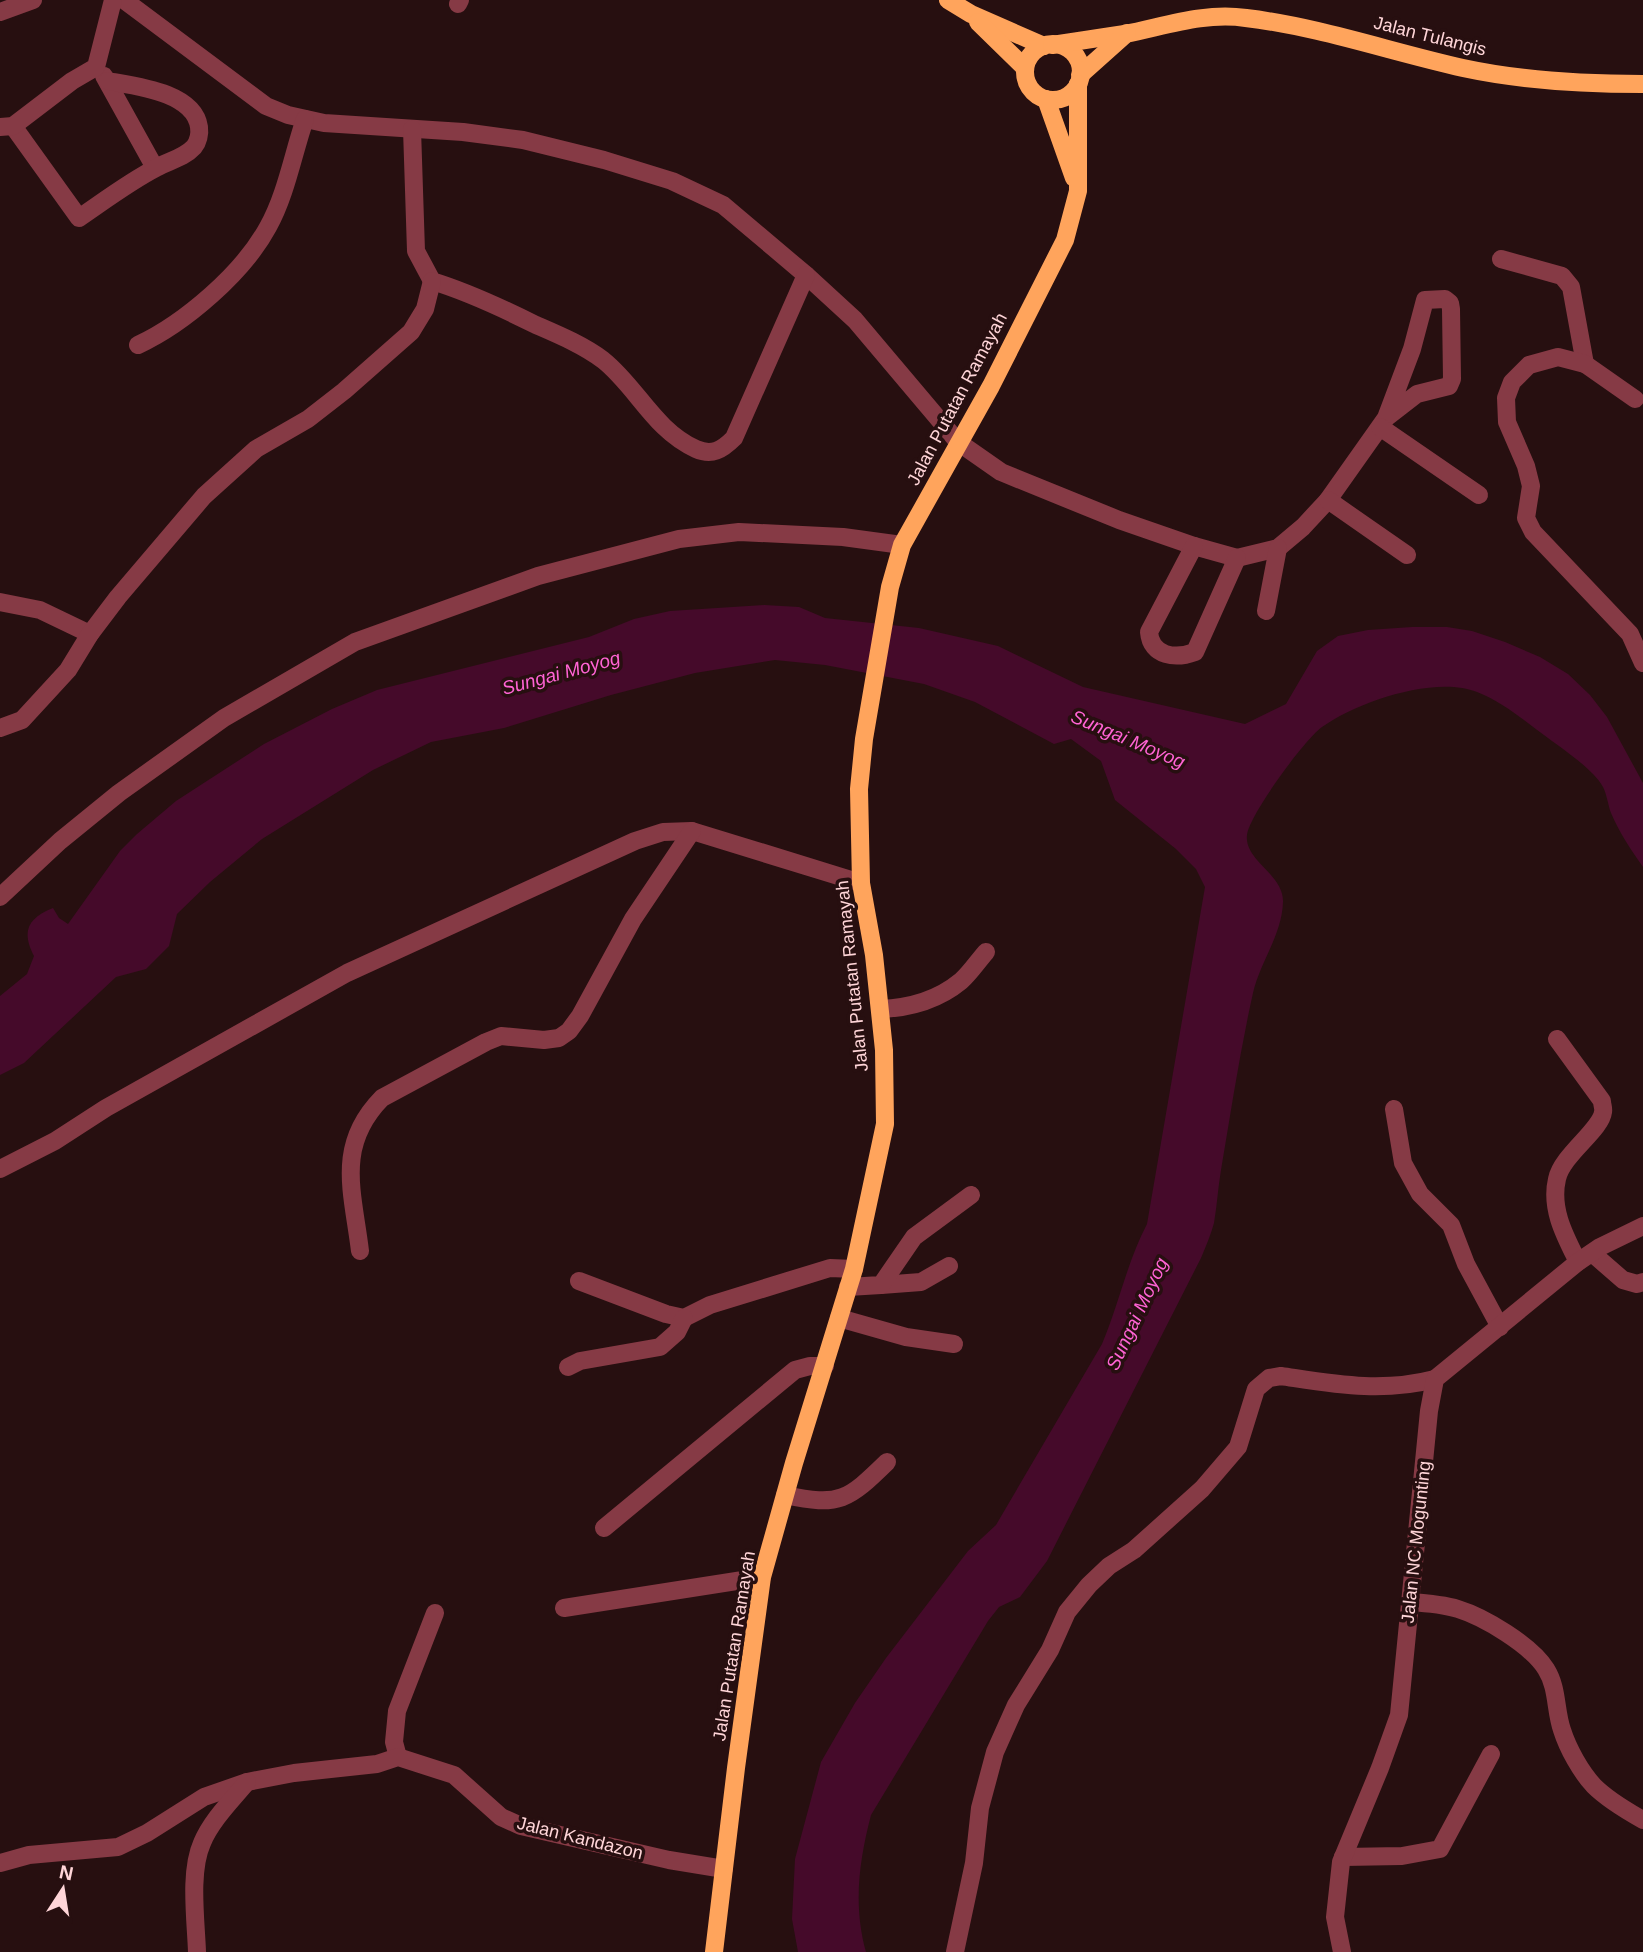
<svg xmlns="http://www.w3.org/2000/svg" width="1643" height="1952" viewBox="0 0 1643 1952" font-family="Arial,sans-serif">
<style>
.water{fill:#450a2a}
.lines{fill:none;stroke-linecap:round;stroke-linejoin:round}
.minor{stroke:#863a45;stroke-width:18}
.major{stroke:#ffa45c;stroke-width:18}
.labels{text-anchor:middle;dominant-baseline:central;stroke-width:7;stroke-linejoin:round;paint-order:stroke}
.street-label{font-size:18px;fill:#ffd5d8;stroke:#270f10}
.water-label{font-size:19px;font-style:italic;fill:#ff63d4;stroke:#270f10}
</style>
<rect width="100%" height="100%" fill="#270f10"/>
<path class="water" d="M764 605 799 607 825 618 919 628 998 646 1083 687 1245 724 1286 704 1317 651 1338 636 1368 630 1412 627H1447L1472 631 1505 642 1540 657 1568 674 1590 695 1607 717 1643 783V867C1631 850 1619 832 1611 813 1608 805 1607 795 1603 787 1594 770 1564 750 1548 738 1526 722 1503 702 1477 692 1435 675 1357 702 1322 727 1305 739 1249 815 1247 835 1244 861 1284 874 1283 902 1282 935 1260 962 1253 993 1240 1051 1231 1111 1221 1170 1218 1188 1217 1205 1214 1223 1211 1234 1206 1246 1201 1258L1047 1561 1020 1597 999 1607 988 1621 871 1815C859 1861 853 1906 866 1952H798L792 1919 795 1859 821 1762 855 1703 886 1658 968 1551 996 1525 1102 1344C1119 1304 1127 1262 1147 1224L1205 887 1196 869 1176 849 1115 800 1101 761 1071 739 1054 744 975 702 924 684 825 665 775 660 695 673 611 695 504 728 431 742 373 770 262 839 210 882 177 914 169 946 146 969 116 977 24 1063 0 1075V996L27 974 34 956C21 931 28 918 53 908L59 918 68 924 120 851 137 834 176 801 264 744 332 709 377 690 589 637 634 619 670 611Z"/>
<g class="lines">
<g class="minor">
<path d="M124 0 266 106 288 115 324 123 463 132 523 140 604 160 672 181 723 205 806 275 855 320 958 442 1001 472 1119 520 1194 546 1237 558 1278 548 1303 527 1328 500 1386 418 1412 349 1425 300 1445 299 1450 303 1451 309 1452 379 1449 386 1417 394 1386 418"/>
<path d="M458 4 460 0"/>
<path d="M0 12 33 0"/>
<path d="M104 76 155 168"/>
<path d="M13 126 79 218C104 201 129 182 156 168 168 161 184 158 194 147 198 142 200 134 199 127 194 92 135 86 108 81"/>
<path d="M0 127 13 126 72 81 96 67 113 0"/>
<path d="M412 129 416 251 432 281C468 292 502 308 536 325 559 335 583 345 603 360 637 387 654 430 696 449 712 456 722 450 734 438L806 275"/>
<path d="M1501 259 1562 276 1571 287 1585 364"/>
<path d="M138 345C185 323 243 273 268 227 286 195 293 154 305 119"/>
<path d="M1635 399 1585 364 1558 357 1529 365 1512 382 1506 398 1507 422 1526 466 1531 486 1526 518 1533 532 1630 634 1643 663"/>
<path d="M1380 427 1479 495"/>
<path d="M1328 500 1407 555"/>
<path d="M1194 546 1149 632C1151 657 1176 659 1195 652L1237 558"/>
<path d="M0 602 40 610 90 634"/>
<path d="M1266 611 1278 548"/>
<path d="M0 728 22 720 68 670 90 634 118 597 204 496 256 449 308 419 344 391 411 332 425 309 432 281"/>
<path d="M0 897 60 841 119 793 224 718 355 642 538 576 679 539 739 532 843 537 902 545"/>
<path d="M880 1009C909 1008 938 1000 961 981 970 973 978 961 986 952"/>
<path d="M1557 1039 1602 1101C1602 1105 1604 1109 1603 1112 1601 1130 1562 1155 1557 1179 1550 1209 1565 1236 1578 1262"/>
<path d="M1394 1109 1403 1163 1420 1194 1451 1225 1466 1264 1500 1327"/>
<path d="M0 1169 55 1141 106 1108 347 973 635 841 663 832 692 831 861 883"/>
<path d="M360 1251C353 1192 335 1146 382 1098L486 1042 501 1036 544 1040 559 1038 569 1031 580 1016 633 919 692 831"/>
<path d="M1592 1253 1623 1280 1637 1284 1643 1282"/>
<path d="M579 1281 666 1314 684 1318 710 1305 830 1268 854 1269"/>
<path d="M881 1285 921 1282 949 1266"/>
<path d="M848 1287 881 1285 914 1237 971 1195"/>
<path d="M839 1318 906 1337 954 1344"/>
<path d="M568 1367 580 1361 660 1347 677 1332 684 1318"/>
<path d="M785 1495C840 1507 848 1500 887 1462"/>
<path d="M604 1528 795 1370 810 1366H825"/>
<path d="M1410 1602C1426 1603 1442 1604 1458 1609 1484 1617 1531 1645 1546 1669 1558 1688 1555 1710 1562 1730 1568 1749 1581 1772 1594 1786 1607 1799 1627 1811 1643 1820"/>
<path d="M564 1608 762 1577"/>
<path d="M398 1757 394 1742 397 1711 435 1613"/>
<path d="M1343 1857 1402 1856 1440 1849 1491 1754"/>
<path d="M0 1863 29 1855 118 1847 147 1833 204 1797 247 1782 294 1773 377 1764 398 1757 454 1775 501 1817 521 1826 669 1860 724 1869"/>
<path d="M197 1952C196 1921 189 1872 202 1843 211 1821 231 1801 247 1782"/>
<path d="M955 1952 974 1863 980 1808 995 1752 1016 1705 1050 1650 1067 1612 1089 1585 1109 1566 1134 1550 1202 1489 1238 1447 1256 1389 1269 1378 1281 1376C1335 1384 1381 1393 1435 1379"/>
<path d="M1342 1952 1335 1917 1341 1862 1380 1768 1399 1715 1429 1411 1435 1379 1578 1262 1600 1247 1643 1226"/>
</g>
<g class="major">
<path d="M948 0 971 14 1044 46"/>
<path d="M978 22 1025 68"/>
<circle cx="1053" cy="72" r="28"/>
<path d="M1052 45C1076 41 1101 38 1125 34 1166 26 1204 12 1246 18 1320 27 1391 52 1463 68 1523 81 1582 84 1643 84"/>
<path d="M1080 75 1127 33"/>
<path d="M1046 99 1074 178"/>
<path d="M714 1952 736 1768 762 1577 794 1463 854 1269 885 1124 884 1050 874 955 861 883 859 789 864 739 890 587 902 545 991 386 1065 240 1078 191V84"/>
</g>
</g>
<g class="labels">
<g class="street-label">
<text transform="translate(1430 36) rotate(14)">Jalan Tulangis</text>
<text transform="translate(957 399) rotate(-62)">Jalan Putatan Ramayah</text>
<text transform="translate(852 976) rotate(-96)">Jalan Putatan Ramayah</text>
<text transform="translate(1416 1542) rotate(-84)">Jalan NC Mogunting</text>
<text transform="translate(734 1646) rotate(-81)">Jalan Putatan Ramayah</text>
<text transform="translate(580 1838) rotate(14)">Jalan Kandazon</text>
</g>
<g class="water-label">
<text transform="translate(561 673) rotate(-15)">Sungai Moyog</text>
<text transform="translate(1128 739) rotate(23)">Sungai Moyog</text>
<text transform="translate(1137 1314) rotate(-65)">Sungai Moyog</text>
</g>
</g>
<g transform="translate(63 1889) rotate(12)" stroke="#270f10" stroke-width="5" paint-order="stroke">
<path d="M0-5L12 26L0 18L-12 26Z" fill="#ffd5d8"/>
<text y="-10" font-size="19" font-weight="bold" text-anchor="middle" fill="#ffd5d8">N</text>
</g>
</svg>
